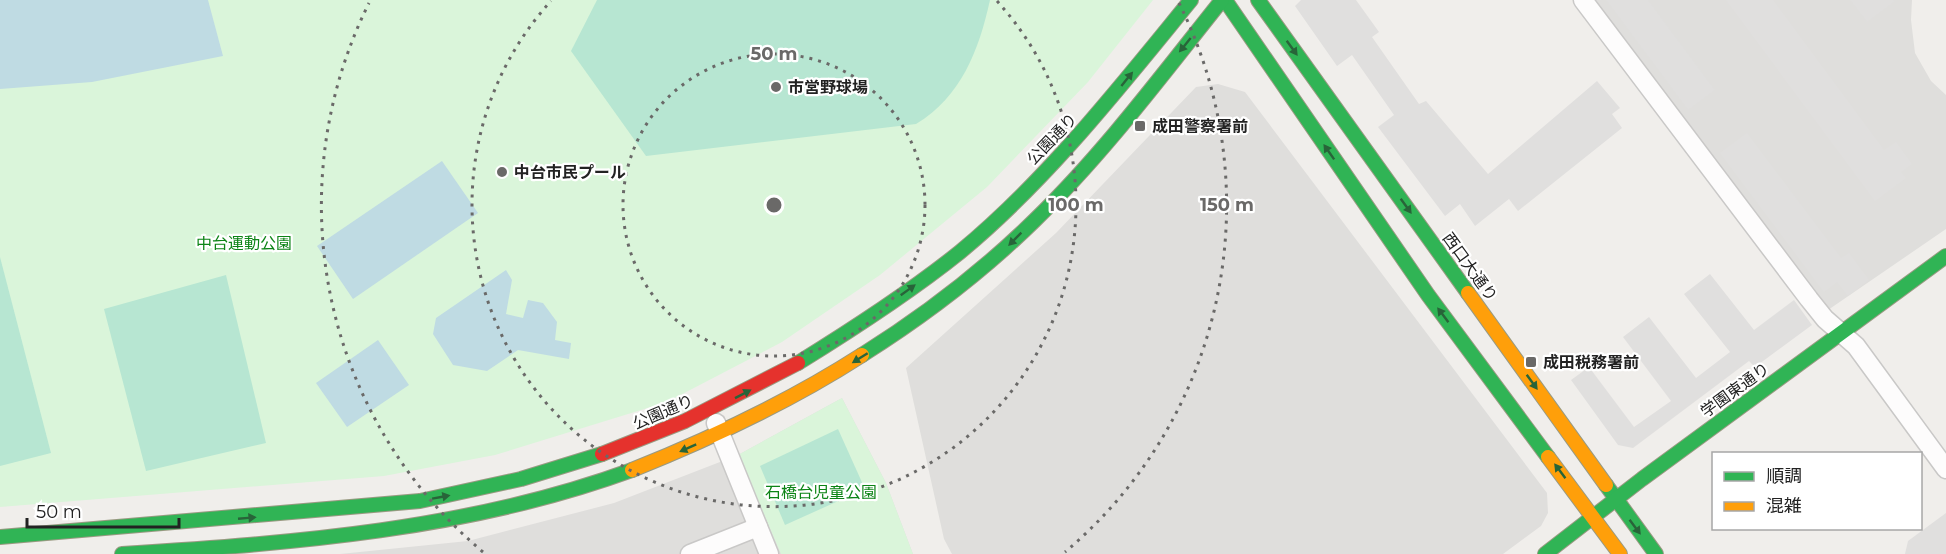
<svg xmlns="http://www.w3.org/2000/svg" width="1946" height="554" viewBox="0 0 1946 554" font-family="Montserrat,'Noto Sans JP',sans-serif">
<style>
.residential{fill:#dfdedc}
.park{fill:#daf5da}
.pitch{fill:#b7e6d2}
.parking{fill:#e0dfde}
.water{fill:#bfdbe3}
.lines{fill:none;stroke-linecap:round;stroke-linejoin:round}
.street-casing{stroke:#c9c8c7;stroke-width:21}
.fast-casing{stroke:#999a82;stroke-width:16}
.slow-casing{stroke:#999a82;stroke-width:16}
.jam-casing{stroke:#999a82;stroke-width:16}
.street{stroke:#fdfcfc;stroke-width:18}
.fast{stroke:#30b455;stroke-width:14}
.slow{stroke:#ff9f0a;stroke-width:14}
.jam{stroke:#e5322d;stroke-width:14}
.oneway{fill:#286439}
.ring{fill:none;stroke:#6a6968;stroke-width:3;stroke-dasharray:3 6}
.poi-dot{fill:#6a6968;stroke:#fff;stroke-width:2}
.labels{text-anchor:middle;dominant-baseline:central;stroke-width:4.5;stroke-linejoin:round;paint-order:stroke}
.poi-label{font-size:16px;font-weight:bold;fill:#222;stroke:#fff;text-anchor:start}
.street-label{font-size:16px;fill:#222;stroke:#fff}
.park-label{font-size:16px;fill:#0c8416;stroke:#fff}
.centre{fill:#6a6968;stroke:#fff;stroke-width:3}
.ring-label{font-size:18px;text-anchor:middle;font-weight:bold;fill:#6a6968;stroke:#fff;stroke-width:4.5;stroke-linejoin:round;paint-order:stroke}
</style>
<rect width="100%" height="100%" fill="#f0eeeb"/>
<g class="residential">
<path d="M1594 0H1912L1911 20 1915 53 1931 81 1946 95V229L1828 310Z"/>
<path d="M1218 84 1245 92 1547 493 1548 513 1541 526 1503 554H952L944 539 906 368 1056 233 1196 87Z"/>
<path d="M842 398 886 483 913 554H340L468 541 614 503 738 455Z"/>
</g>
<g class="park">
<path d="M0 0H1153L1088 82 987 187 880 275 782 342 667 402 495 455 384 476 0 507Z"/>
<path d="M842 398 886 483 913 554H781L738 455Z"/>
</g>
<g class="pitch">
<path d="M597 0H990C979 50 961 97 916 124L646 156 571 51Z"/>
<path d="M0 257 51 453 0 466Z"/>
<path d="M226 275 266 443 146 471 104 309Z"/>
<path d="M838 429 865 489 785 525 760 466Z"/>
</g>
<g class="parking">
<path d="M1301 0H1356L1379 32 1372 37 1419 104 1426 101 1488 174 1597 81 1620 108 1612 114 1622 128 1518 211 1509 199 1475 226 1460 204 1445 216 1378 127 1394 115 1352 55 1337 66 1295 6Z"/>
<path d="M1606 0H1648L1715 90 1688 110Z"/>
<path d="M1726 0H1773L1884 150 1896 142 1912 164 1901 172 1906 178 1875 201Z"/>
<path d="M1850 0H1893L1894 2 1867 22Z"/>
<path d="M1747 133 1841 258 1849 253 1869 280 1848 296 1837 282 1824 292 1720 153Z"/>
<path d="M1710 274 1754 330 1794 300 1812 325 1755 367 1749 361 1633 448 1618 445 1571 380 1589 367 1634 427 1671 401 1623 337 1649 317 1696 378 1730 352 1684 294Z"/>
<path d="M1946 513V554H1905L1908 541Z"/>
</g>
<g class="water">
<path d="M0 0H208L223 56 92 82 0 89Z"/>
<path d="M442 161 478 213 353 299 317 246Z"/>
<path d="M506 270 512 280 506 314 523 318 528 300 543 303 557 322 555 340 571 343 569 359 518 350 487 371 453 365 433 334 436 318Z"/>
<path d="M378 340 409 385 347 427 316 383Z"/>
</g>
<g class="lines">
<g class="street-casing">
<g id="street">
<path d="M1583 0 1809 299 1825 319 1856 346 1946 469"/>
<path d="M716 423 769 554"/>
<path d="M690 554 758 527"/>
</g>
</g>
<g class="fast-casing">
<g id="fast">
<path d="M1225 0 1428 295 1548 457"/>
<path d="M1258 0 1468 293"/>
<path d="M862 355C924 316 983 271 1035 220 1104 153 1162 75 1222 0"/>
<path d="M798 363C853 329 909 293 960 252 1048 179 1119 88 1191 0"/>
<path d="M1606 485 1656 554"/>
<path d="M0 537 420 501 521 479 602 454"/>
<path d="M122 554C294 543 468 530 632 470"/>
<path d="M1545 554 1642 479 1946 256"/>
</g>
</g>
<g class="slow-casing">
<g id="slow">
<path d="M1468 293 1606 485"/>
<path d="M1548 457 1620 554"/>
<path d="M632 470C712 438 789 402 862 355"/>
</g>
</g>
<g class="jam-casing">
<path id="jam" d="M602 454 685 421 798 363"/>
</g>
<use href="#street" class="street"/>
<use href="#fast" class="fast"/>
<use href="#slow" class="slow"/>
<use href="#jam" class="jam"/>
</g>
<defs><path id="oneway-solid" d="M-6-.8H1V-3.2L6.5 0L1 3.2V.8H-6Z" transform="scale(1.5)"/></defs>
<g class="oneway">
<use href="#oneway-solid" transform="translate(1185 45) rotate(129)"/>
<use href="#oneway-solid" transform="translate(1292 48) rotate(54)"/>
<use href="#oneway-solid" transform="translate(1127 79) rotate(-51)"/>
<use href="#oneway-solid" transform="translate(1329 152) rotate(-125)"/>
<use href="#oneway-solid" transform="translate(1406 206) rotate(54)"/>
<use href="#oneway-solid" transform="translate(1015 239) rotate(135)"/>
<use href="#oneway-solid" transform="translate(908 290) rotate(-36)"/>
<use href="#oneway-solid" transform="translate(1443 315) rotate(-127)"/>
<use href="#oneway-solid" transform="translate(860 358) rotate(148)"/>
<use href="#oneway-solid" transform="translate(1532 382) rotate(54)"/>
<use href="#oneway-solid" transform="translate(743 394) rotate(-27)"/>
<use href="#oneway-solid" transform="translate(688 448) rotate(156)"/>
<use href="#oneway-solid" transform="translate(1560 471) rotate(-127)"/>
<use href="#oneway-solid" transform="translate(441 497) rotate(-10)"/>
<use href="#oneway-solid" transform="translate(247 518) rotate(-5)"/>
<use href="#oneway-solid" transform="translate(1635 527) rotate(53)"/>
</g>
<g class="ring">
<circle cx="774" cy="205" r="151"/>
<path d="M997 1A302 302 0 1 1 551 1"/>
<path d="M483 552A453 453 0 0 1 369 3M1179 3A453 453 0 0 1 1065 552"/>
</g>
<g class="poi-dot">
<circle cx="776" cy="87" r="6"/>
<rect x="1134" y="120" width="12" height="12" rx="3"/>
<circle cx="502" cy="172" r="6"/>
<rect x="1525" y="356" width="12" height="12" rx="3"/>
</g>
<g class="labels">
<g class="poi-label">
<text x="788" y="87">市営野球場</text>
<text x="1152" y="126">成田警察署前</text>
<text x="514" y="172">中台市民プール</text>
<text x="1543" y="362">成田税務署前</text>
</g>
<g class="street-label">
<text transform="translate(1052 139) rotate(-46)">公園通り</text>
<text transform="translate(1470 267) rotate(54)">西口大通り</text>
<text transform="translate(1735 390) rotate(-36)">学園東通り</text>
<text transform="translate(663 412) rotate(-23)">公園通り</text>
</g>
<g class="park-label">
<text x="244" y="243">中台運動公園</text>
<text x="821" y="492">石橋台児童公園</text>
</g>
</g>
<circle cx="774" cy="205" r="9" class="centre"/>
<g class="ring-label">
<text x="774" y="60">50 m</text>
<text x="1076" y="211">100 m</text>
<text x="1227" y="211">150 m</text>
</g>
<rect x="1712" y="452" width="210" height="78" fill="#ffffff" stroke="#a7a7a7" stroke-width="1.5"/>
<rect x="1724" y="472" width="30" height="9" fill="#30b455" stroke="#a7a7a7" stroke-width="1.5"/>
<text x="1766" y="482" font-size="18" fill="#222222">順調</text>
<rect x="1724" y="502" width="30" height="9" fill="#ff9f0a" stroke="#a7a7a7" stroke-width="1.5"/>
<text x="1766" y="512" font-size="18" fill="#222222">混雑</text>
<path d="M27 518v9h152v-9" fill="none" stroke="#222222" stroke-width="3"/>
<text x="36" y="518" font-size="18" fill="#222222" stroke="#ffffff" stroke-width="4.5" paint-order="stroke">50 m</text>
</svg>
